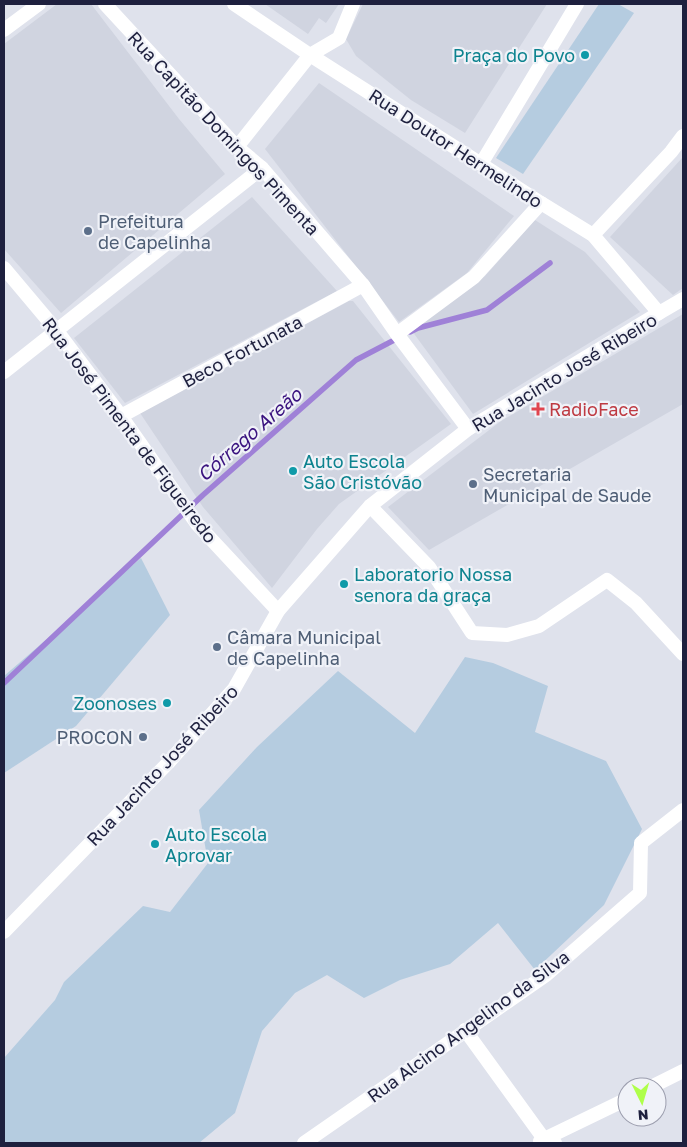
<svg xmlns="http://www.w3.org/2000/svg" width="687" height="1147" viewBox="0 0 687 1147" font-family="'Golos Text',sans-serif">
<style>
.built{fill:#d0d4e0}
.green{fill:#b5cce0}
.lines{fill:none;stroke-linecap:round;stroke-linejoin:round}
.stream{stroke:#9f81d7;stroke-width:5.5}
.minor{stroke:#fff;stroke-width:14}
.tertiary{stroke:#fff;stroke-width:14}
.secondary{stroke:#fff;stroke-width:14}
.culture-dot{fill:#0f9aa8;stroke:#f0f2f8;stroke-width:2}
.service-dot{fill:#5c6f8a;stroke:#f0f2f8;stroke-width:2}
.health-dot{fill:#e0444e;stroke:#f0f2f8;stroke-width:2}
.labels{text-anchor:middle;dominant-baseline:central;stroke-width:4.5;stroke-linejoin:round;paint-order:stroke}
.culture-label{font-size:18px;fill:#0d838f;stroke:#f0f2f8;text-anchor:start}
.street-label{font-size:18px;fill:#1e203e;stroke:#f0f2f8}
.service-label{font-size:18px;fill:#4e5e75;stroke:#f0f2f8;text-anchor:start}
.health-label{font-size:18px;fill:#be3a42;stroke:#f0f2f8;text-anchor:start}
.water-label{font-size:19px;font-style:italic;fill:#3a137f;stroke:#f0f2f8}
</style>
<rect width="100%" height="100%" fill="#dfe2ec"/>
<g class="built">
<path d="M57 4H91L179 119 225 174 61 313 4 249V44Z"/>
<path d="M265 4H339L326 23 319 18 308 34Z"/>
<path d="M363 4H547L465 133 411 100 356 56 346 39Z"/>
<path d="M319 83 514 216 467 273 399 322 265 149Z"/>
<path d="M683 157V288L673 295 610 237Z"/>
<path d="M252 197 337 291 125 403 74 338Z"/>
<path d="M535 220 585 252 640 312 473 414 412 331 485 276Z"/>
<path d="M349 301H353L451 424 339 504 317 529 272 588 203 507 140 413Z"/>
<path d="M683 314V404L429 550 388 507 501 421Z"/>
</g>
<g class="green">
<path d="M599 4H618L634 13 523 174 496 158Z"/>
<path d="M141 558 170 615 76 726 4 773V676Z"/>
<path d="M465 657 493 663 548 686 535 732 606 761 642 829 604 905 535 970 498 923 450 964 400 980 364 998 327 975 295 993 262 1031 235 1113 199 1143H4V1058L55 1000 64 982 143 906 170 912 208 863 199 810 257 747 338 671 415 733Z"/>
</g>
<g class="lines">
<g class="stream">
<path d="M410 332 418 328 487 310 550 263"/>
<path d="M4 683 203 495 356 360 400 337"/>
</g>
<g class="minor">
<path d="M4 30 39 4"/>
<path d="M237 147 310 55 339 38 353 4"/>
<path d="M593 235 671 152 683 136"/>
<path d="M397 334 474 277 541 203"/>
<path d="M4 372 262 168"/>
<path d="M121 416 363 285"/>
<path d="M370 506 429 567 472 633 507 635 539 626 607 580 636 603 683 654"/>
<path d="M465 1030 544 1139 555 1143"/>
<path d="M651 1087 683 1071"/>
<path d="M540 1141 627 1099"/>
<path d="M304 1143 546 975 640 893 641 843 683 810"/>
</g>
<g class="tertiary">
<path d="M105 4 237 147 262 168 363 285 397 334 468 429"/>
<path d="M234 4 310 55 481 164"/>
<path d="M4 268 57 331 121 416 197 524 278 611"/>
<path d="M659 313 683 299"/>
</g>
<path class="secondary" d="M4 932 168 763 234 689 278 611 370 506 468 429 659 313 593 235 541 203 481 164 577 4"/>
</g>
<g class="culture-dot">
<circle cx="585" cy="55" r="5"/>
<circle cx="293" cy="471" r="5"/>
<circle cx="344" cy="584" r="5"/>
<circle cx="167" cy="703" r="5"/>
<circle cx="155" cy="844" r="5"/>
</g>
<g class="service-dot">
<circle cx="88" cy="231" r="5"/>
<circle cx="473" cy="484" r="5"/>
<circle cx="217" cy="647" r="5"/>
<circle cx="143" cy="737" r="5"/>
</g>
<path class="health-dot" d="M535.5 401.5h5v5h5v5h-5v5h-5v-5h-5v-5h5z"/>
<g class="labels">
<g class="culture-label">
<text x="575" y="55" text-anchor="end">Praça do Povo</text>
<text x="303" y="461">Auto Escola<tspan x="303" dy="21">São Cristóvão</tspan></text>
<text x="354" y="574">Laboratorio Nossa<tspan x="354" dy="21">senora da graça</tspan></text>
<text x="157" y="703" text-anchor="end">Zoonoses</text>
<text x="165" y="834">Auto Escola<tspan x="165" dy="21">Aprovar</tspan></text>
</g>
<g class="street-label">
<text transform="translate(224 133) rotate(47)">Rua Capitão Domingos Pimenta</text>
<text transform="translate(456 148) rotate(33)">Rua Doutor Hermelindo</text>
<text transform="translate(242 351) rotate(-28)">Beco Fortunata</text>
<text transform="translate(564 372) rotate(-31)">Rua Jacinto José Ribeiro</text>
<text transform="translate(130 430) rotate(53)">Rua José Pimenta de Figueiredo</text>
<text transform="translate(162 765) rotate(-47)">Rua Jacinto José Ribeiro</text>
<text transform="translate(468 1026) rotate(-36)">Rua Alcino Angelino da Silva</text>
</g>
<g class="service-label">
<text x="98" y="221">Prefeitura<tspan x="98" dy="21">de Capelinha</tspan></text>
<text x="483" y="474">Secretaria<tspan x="483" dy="21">Municipal de Saude</tspan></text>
<text x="227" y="637">Câmara Municipal<tspan x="227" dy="21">de Capelinha</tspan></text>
<text x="133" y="737" text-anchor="end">PROCON</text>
</g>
<g class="health-label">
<text x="549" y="409">RadioFace</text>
</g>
<g class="water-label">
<text transform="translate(249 434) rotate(-41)">Córrego Areão</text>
</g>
</g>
<rect width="687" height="1147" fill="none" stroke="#1e203e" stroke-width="10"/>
<g transform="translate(642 1102) rotate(175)"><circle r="24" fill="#f0f2f8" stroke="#9c9eae"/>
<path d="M0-4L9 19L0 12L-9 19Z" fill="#afff4a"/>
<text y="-8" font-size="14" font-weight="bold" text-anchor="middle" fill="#1e203e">N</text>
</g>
</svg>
